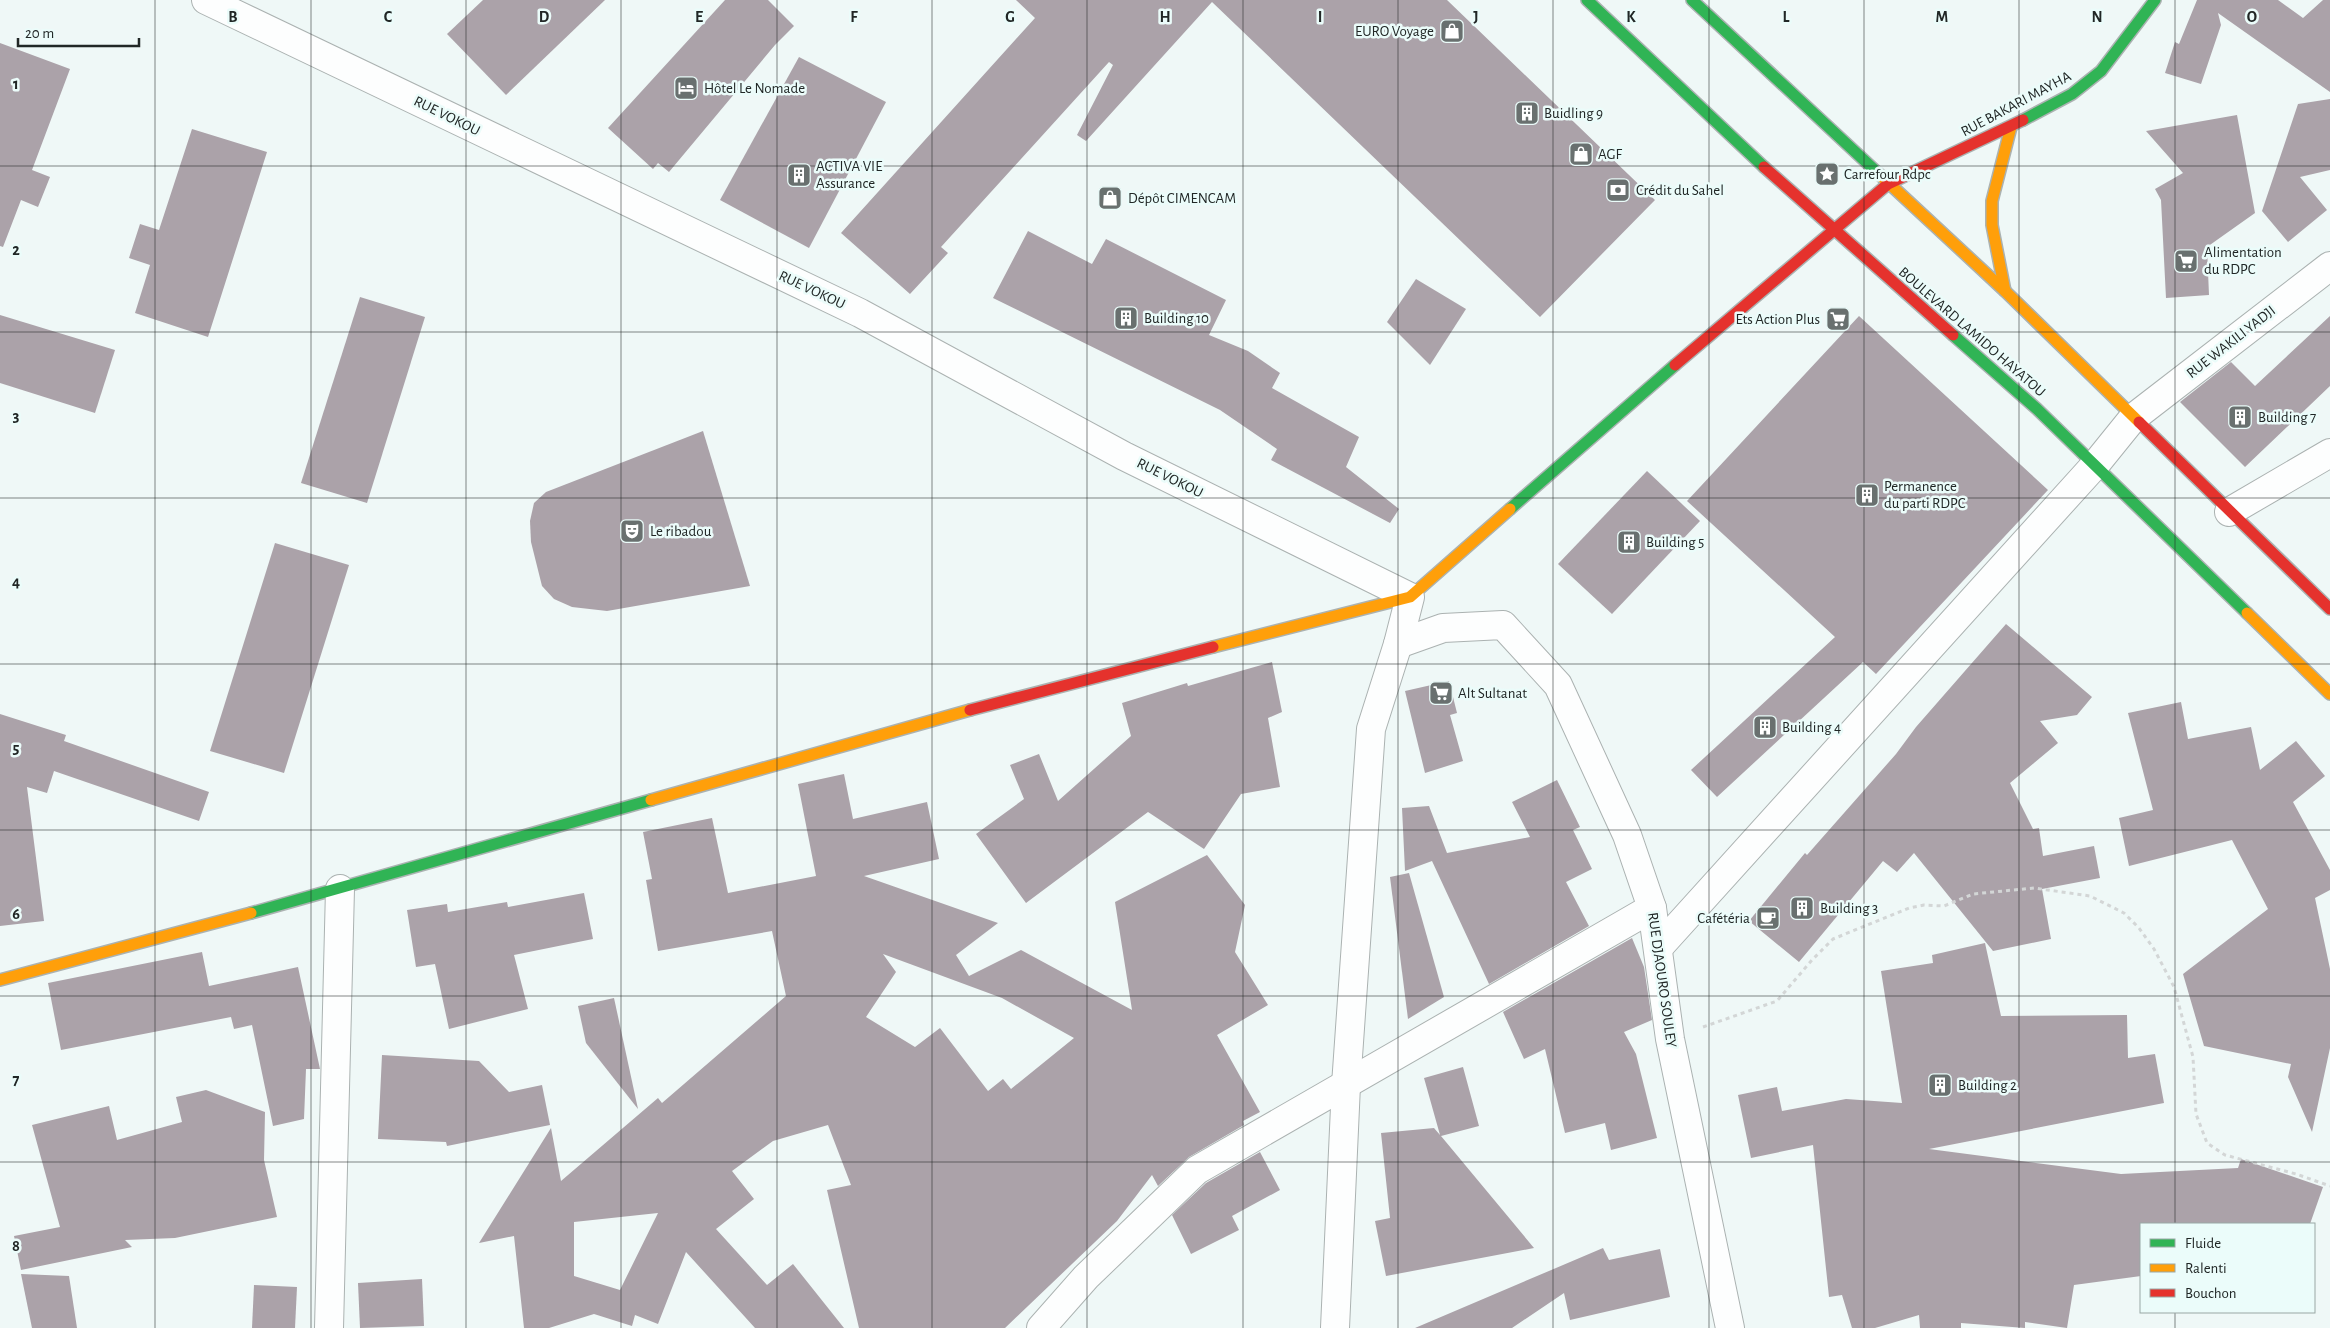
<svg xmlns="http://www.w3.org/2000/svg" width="2330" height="1328" viewBox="0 0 2330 1328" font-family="'Alegreya Sans',sans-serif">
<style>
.building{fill:#aba2a9;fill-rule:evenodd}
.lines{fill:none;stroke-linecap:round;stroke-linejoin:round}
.street-casing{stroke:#abb2b1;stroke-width:30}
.fast-casing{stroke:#abb2b1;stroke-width:14}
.slow-casing{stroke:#abb2b1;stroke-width:14}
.jam-casing{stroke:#abb2b1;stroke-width:14}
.path{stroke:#d3d6d6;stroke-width:3;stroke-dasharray:4 4;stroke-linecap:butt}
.street{stroke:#fdfefe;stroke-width:28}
.fast{stroke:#30b455;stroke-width:11}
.slow{stroke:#ff9f0a;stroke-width:11}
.jam{stroke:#e5322d;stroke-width:11}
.grid{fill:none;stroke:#212726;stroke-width:1;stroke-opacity:0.55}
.labels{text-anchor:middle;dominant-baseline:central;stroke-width:5;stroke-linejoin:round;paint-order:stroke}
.poi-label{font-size:15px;fill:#212726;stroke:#ebfcfa;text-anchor:start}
.street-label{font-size:15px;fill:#212726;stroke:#ebfcfa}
.grid-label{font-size:16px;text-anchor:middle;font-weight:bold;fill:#212726;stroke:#ebfcfa;stroke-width:5;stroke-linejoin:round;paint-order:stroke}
</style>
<rect width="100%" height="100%" fill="#eff8f7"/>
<g class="building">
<path d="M483 0H605L506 95 447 34Z"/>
<path d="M725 0H768L794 26 775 45 669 172 658 163 653 169 608 128Z"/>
<path d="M1016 0H1447L1655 200 1540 317 1212 2 1086 141 1077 135 1113 65 1109 62 941 247 948 253 910 294 841 233 1035 18Z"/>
<path d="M2197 0H2278L2303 18 2323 0H2330V92L2218 13 2221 25 2201 84 2165 73 2175 42 2179 44Z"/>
<path d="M0 43 70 69 32 170 50 177 38 207 21 200 3 247 0 246Z"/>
<path d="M799 57 886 102 809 248 720 200Z"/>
<path d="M2330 99V170L2300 177 2327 210 2288 242 2262 211 2298 104Z"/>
<path d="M2237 115 2255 213 2207 247 2209 295 2166 298 2161 200 2155 189 2183 173 2146 131Z"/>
<path d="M192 129 267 152 208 337 135 313 150 265 129 258 140 224 159 230Z"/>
<path d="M1028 231 1092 264 1106 239 1226 300 1209 335 1248 351 1280 373 1272 388 1359 437 1346 467 1399 509 1390 523 1271 460 1277 449 1220 410 993 298Z"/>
<path d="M1416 279 1466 309 1430 365 1387 322Z"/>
<path d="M360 297 425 317 367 503 301 483Z"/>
<path d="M0 315 115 350 95 413 0 383Z"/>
<path d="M1859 316 2048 490 1876 674 1863 662 1717 797 1691 770 1835 637 1687 501Z"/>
<path d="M2330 316V386L2245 467 2180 402 2231 362 2255 386Z"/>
<path d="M703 431 750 586 607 611 572 607 554 599 542 586 531 542 530 521 534 503 546 492Z"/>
<path d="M1647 471 1700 521 1612 614 1558 564Z"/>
<path d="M275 543 349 565 284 773 210 751Z"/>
<path d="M2006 624 2092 697 2077 715 2040 721 2058 743 2010 783 2033 829 2039 828 2043 856 2094 846 2100 878 2042 889 2051 939 1993 951 1914 853 1897 872 1883 861 1799 962 1749 921 1805 853 1807 855 1896 754 1916 727Z"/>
<path d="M1272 662 1282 712 1268 718 1280 787 1241 794 1204 849 1148 812 1026 903 976 834 1024 799 1010 765 1039 754 1058 801 1131 736 1122 703 1187 683 1188 686Z"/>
<path d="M1449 681 1457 713 1450 715 1463 761 1425 773 1405 691Z"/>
<path d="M2181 702 2188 739 2251 727 2260 770 2296 741 2325 776 2293 802 2330 870V890L2315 898 2330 969V1048L2312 1132 2288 1077 2291 1064 2204 1046 2183 974 2268 909 2232 840 2129 866 2119 818 2153 810 2128 713Z"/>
<path d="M0 714 66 735 64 741 209 792 199 821 54 771 47 793 27 787 44 921 0 926Z"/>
<path d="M844 774 853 819 927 802 939 859 864 876 998 923 956 955 969 976 1021 950 1132 1010 1115 902 1207 855 1245 905 1235 952 1268 1005 1217 1035 1260 1112 1243 1121 1244 1125 1189 1157 1158 1186 1152 1175 1117 1221 1005 1328H859L827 1190 851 1185 828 1125 773 1141 732 1171 754 1199 716 1229 767 1285 793 1264 844 1328H755L686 1252 658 1324 635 1315 632 1326 594 1314 549 1328H524L514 1236 479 1243 551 1128 561 1181 658 1098 662 1103 786 996 772 931 658 951 646 880 652 879 643 832 712 818 728 893 816 876 798 784ZM883 954 1002 998 1074 1038 1011 1089 1003 1079 988 1091 940 1028 915 1047 866 1017 896 972ZM658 1213 620 1290 574 1276V1222Z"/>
<path d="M1557 780 1580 827 1573 830 1592 869 1566 882 1589 926 1489 984 1432 861 1405 871 1402 808 1429 806 1447 853 1530 837 1512 802Z"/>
<path d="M1409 873 1444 997 1408 1019 1390 877Z"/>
<path d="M584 893 593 939 514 955 528 1009 449 1029 435 964 416 967 407 910 447 904 448 912 507 902 508 907Z"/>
<path d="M1632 938 1644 967 1652 1020 1624 1032 1636 1054 1657 1138 1611 1150 1605 1123 1565 1133 1545 1049 1524 1059 1503 1012Z"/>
<path d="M1985 943 2001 1016 2127 1015 2128 1058 2155 1054 2164 1103 1929 1149 2121 1174 2238 1168 2241 1159 2323 1187 2310 1224H2141V1276L2074 1285 2067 1328 2025 1322V1328L1961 1323V1328H1920L1919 1315 1875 1328H1852L1842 1295 1829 1297 1813 1145 1751 1158 1738 1095 1777 1087 1782 1111 1846 1099 1902 1103 1881 971 1933 963 1932 955Z"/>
<path d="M202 952 209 986 298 967 320 1069H306L304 1119 273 1126 252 1025 234 1029 231 1017 61 1050 48 983Z"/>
<path d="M614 998 638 1109 586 1043 578 1006Z"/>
<path d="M382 1055 479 1061 509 1092 542 1085 550 1125 447 1146 446 1142 378 1139Z"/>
<path d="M1463 1067 1479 1126 1441 1136 1534 1248 1386 1276 1375 1221 1390 1218 1381 1133 1434 1128 1440 1135 1424 1078Z"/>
<path d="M206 1090 265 1112 264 1160 277 1217 175 1238 125 1240 132 1247 21 1270 14 1236 60 1227 32 1125 109 1106 117 1140 182 1122 176 1097Z"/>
<path d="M1260 1152 1280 1190 1232 1216 1239 1230 1191 1254 1172 1215 1206 1183Z"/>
<path d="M1603 1248 1609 1260 1660 1249 1670 1297 1570 1320 1564 1293 1512 1328H1415Z"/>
<path d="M21 1274 69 1276 77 1328H32Z"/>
<path d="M422 1279 424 1326 360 1328 358 1283Z"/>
<path d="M254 1285 297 1287 295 1328H252Z"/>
</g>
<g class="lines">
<g class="street-casing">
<g id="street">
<path d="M206 0 860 313 1124 456 1410 597 1398 644 1371 729 1346 1085 1335 1328"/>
<path d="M2229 512 2330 453"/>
<path d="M1398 644 1443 628 1503 625 1558 685 1627 835 1652 908 1670 1039 1730 1328"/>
<path d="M1659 947 2095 465 2133 418 2330 266"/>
<path d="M329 1328 340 889"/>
<path d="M1041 1328 1086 1277 1197 1170 1652 908"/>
</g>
</g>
<g class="fast-casing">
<g id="fast">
<path d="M1587 0 1764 167"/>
<path d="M1692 0 1880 175"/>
<path d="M2023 120 2072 94 2101 71 2155 0"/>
<path d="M1953 335 2037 409 2247 613"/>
<path d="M1510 509 1675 365"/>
<path d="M251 913 651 800"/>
</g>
</g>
<g class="slow-casing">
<g id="slow">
<path d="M1880 175 2005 291 2139 422"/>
<path d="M2005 291 1992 225V201L2011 127"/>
<path d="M2247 613 2330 694"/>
<path d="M1213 647 1410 597 1510 509"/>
<path d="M651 800 970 710"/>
<path d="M0 980 251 913"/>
</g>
</g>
<g class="jam-casing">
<g id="jam">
<path d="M1764 167 1953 335"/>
<path d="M1675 365 1888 184 2023 120"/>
<path d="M2139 422 2330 609"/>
<path d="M970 710 1213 647"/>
</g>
</g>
<path class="path" d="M1703 1027 1777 1001 1812 960 1833 939 1909 908 1924 905 1944 906 1973 894 2034 888 2090 896 2124 913 2139 928 2154 949 2174 987 2193 1057 2196 1114 2207 1143 2225 1155 2296 1174 2330 1186"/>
<use href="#street" class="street"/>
<use href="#fast" class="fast"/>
<use href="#slow" class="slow"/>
<use href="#jam" class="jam"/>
</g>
<path class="grid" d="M155 0V1328M311 0V1328M466 0V1328M621 0V1328M777 0V1328M932 0V1328M1087 0V1328M1243 0V1328M1398 0V1328M1553 0V1328M1709 0V1328M1864 0V1328M2019 0V1328M2175 0V1224M0 166H2330M0 332H2330M0 498H2330M0 664H2330M0 830H2330M0 996H2330M0 1162H2330M2175 1312V1328"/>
<defs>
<g id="shop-square" transform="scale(1.25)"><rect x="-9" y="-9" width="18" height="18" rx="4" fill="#69706f" stroke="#ebfcfa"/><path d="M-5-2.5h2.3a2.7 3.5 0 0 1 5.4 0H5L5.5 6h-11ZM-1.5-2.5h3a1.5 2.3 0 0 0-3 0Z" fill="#fff"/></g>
<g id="hotel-square" transform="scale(1.25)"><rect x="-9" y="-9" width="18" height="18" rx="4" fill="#69706f" stroke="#ebfcfa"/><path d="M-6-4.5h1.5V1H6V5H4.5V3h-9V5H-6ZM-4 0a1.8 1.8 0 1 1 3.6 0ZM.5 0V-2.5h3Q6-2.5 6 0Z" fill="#fff"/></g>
<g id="building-square" transform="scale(1.25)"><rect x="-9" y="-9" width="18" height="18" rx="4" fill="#69706f" stroke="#ebfcfa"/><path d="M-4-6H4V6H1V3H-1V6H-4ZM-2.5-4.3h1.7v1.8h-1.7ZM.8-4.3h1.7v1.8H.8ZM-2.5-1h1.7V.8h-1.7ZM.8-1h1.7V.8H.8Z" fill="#fff"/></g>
<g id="sight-square" transform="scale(1.25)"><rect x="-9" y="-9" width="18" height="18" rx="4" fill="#69706f" stroke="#ebfcfa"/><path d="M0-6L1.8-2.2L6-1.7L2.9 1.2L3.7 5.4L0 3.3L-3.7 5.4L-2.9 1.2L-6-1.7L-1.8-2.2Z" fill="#fff"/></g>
<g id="bank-square" transform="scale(1.25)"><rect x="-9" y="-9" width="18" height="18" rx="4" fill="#69706f" stroke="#ebfcfa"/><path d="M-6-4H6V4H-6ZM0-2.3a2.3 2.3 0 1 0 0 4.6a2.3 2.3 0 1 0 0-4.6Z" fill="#fff"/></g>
<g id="supermarket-square" transform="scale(1.25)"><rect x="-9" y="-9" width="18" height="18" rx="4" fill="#69706f" stroke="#ebfcfa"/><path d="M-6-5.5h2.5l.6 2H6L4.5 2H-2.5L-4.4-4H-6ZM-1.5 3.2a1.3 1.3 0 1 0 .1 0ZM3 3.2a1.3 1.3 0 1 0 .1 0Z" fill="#fff"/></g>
<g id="theatre-square" transform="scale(1.25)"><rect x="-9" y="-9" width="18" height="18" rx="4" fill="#69706f" stroke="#ebfcfa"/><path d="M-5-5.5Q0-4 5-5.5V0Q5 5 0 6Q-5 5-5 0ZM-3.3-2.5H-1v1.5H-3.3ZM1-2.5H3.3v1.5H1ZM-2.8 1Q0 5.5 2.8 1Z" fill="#fff"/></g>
<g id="cafe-square" transform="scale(1.25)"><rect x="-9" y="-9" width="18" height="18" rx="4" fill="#69706f" stroke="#ebfcfa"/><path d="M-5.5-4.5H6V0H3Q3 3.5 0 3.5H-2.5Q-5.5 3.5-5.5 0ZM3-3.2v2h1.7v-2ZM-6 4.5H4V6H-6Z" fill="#fff"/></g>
</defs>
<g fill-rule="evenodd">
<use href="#shop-square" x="1452" y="31"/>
<use href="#hotel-square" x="686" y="88"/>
<use href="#building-square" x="1527" y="113"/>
<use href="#shop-square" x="1581" y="154"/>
<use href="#sight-square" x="1827" y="174"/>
<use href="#building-square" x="799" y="175"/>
<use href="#bank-square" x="1618" y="190"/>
<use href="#shop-square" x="1110" y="198"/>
<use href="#supermarket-square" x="2186" y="261"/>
<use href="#building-square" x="1126" y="318"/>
<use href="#supermarket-square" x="1838" y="319"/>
<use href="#building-square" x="2240" y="417"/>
<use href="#building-square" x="1867" y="495"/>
<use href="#theatre-square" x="632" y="531"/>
<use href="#building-square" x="1629" y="542"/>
<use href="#supermarket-square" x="1441" y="693"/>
<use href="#building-square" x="1765" y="727"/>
<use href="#building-square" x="1802" y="908"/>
<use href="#cafe-square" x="1768" y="918"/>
<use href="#building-square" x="1940" y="1085"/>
</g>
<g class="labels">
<g class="poi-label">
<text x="1434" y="31" text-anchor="end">EURO Voyage</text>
<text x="704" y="88">Hôtel Le Nomade</text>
<text x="1544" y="113">Buidling 9</text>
<text x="1598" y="154">AGF</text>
<text x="816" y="166">ACTIVA VIE<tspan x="816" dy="17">Assurance</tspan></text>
<text x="1844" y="174">Carrefour Rdpc</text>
<text x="1636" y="190">Crédit du Sahel</text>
<text x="1128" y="198">Dépôt CIMENCAM</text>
<text x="2204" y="252">Alimentation<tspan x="2204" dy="17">du RDPC</tspan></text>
<text x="1144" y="318">Building 10</text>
<text x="1820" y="319" text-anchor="end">Ets Action Plus</text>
<text x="2258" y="417">Building 7</text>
<text x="1884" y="486">Permanence<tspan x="1884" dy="17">du parti RDPC</tspan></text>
<text x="650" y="531">Le ribadou</text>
<text x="1646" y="542">Building 5</text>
<text x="1458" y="693">Alt Sultanat</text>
<text x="1782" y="727">Building 4</text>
<text x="1820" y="908">Building 3</text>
<text x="1750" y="918" text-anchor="end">Cafétéria</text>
<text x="1958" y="1085">Building 2</text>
</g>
<g class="street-label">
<text transform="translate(2016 104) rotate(-28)">RUE BAKARI MAYHA</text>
<text transform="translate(447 116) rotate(26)">RUE VOKOU</text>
<text transform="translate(812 290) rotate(25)">RUE VOKOU</text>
<text transform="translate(1972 332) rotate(41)">BOULEVARD LAMIDO HAYATOU</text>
<text transform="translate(2231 342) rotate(-38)">RUE WAKILI YADJI</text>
<text transform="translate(1170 478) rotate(26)">RUE VOKOU</text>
<text transform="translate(1662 980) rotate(82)">RUE DJAOURO SOULEY</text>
</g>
</g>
<g class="grid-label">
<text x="233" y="22">B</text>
<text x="388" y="22">C</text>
<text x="544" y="22">D</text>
<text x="699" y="22">E</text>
<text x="854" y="22">F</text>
<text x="1010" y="22">G</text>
<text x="1165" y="22">H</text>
<text x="1320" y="22">I</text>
<text x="1476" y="22">J</text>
<text x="1631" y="22">K</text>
<text x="1786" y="22">L</text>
<text x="1942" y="22">M</text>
<text x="2097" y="22">N</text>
<text x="2252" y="22">O</text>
<text x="16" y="89">1</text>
<text x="16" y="255">2</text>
<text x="16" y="421">3</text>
<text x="16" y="587">4</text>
<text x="16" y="753">5</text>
<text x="16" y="919">6</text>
<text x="16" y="1085">7</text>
<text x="16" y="1251">8</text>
</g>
<rect x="2140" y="1223" width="175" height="90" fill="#ebfcfa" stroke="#9aa7a5"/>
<rect x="2150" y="1239" width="25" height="8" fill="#30b455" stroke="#9aa7a5"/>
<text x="2185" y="1248" font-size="15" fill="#212726">Fluide</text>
<rect x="2150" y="1264" width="25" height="8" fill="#ff9f0a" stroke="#9aa7a5"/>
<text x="2185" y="1273" font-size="15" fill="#212726">Ralenti</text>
<rect x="2150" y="1289" width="25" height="8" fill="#e5322d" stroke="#9aa7a5"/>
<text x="2185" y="1298" font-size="15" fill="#212726">Bouchon</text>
<path d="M18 38v8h121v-8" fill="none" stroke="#212726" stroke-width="2.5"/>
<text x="25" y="38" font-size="15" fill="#212726" stroke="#ebfcfa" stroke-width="4" paint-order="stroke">20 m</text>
</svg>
